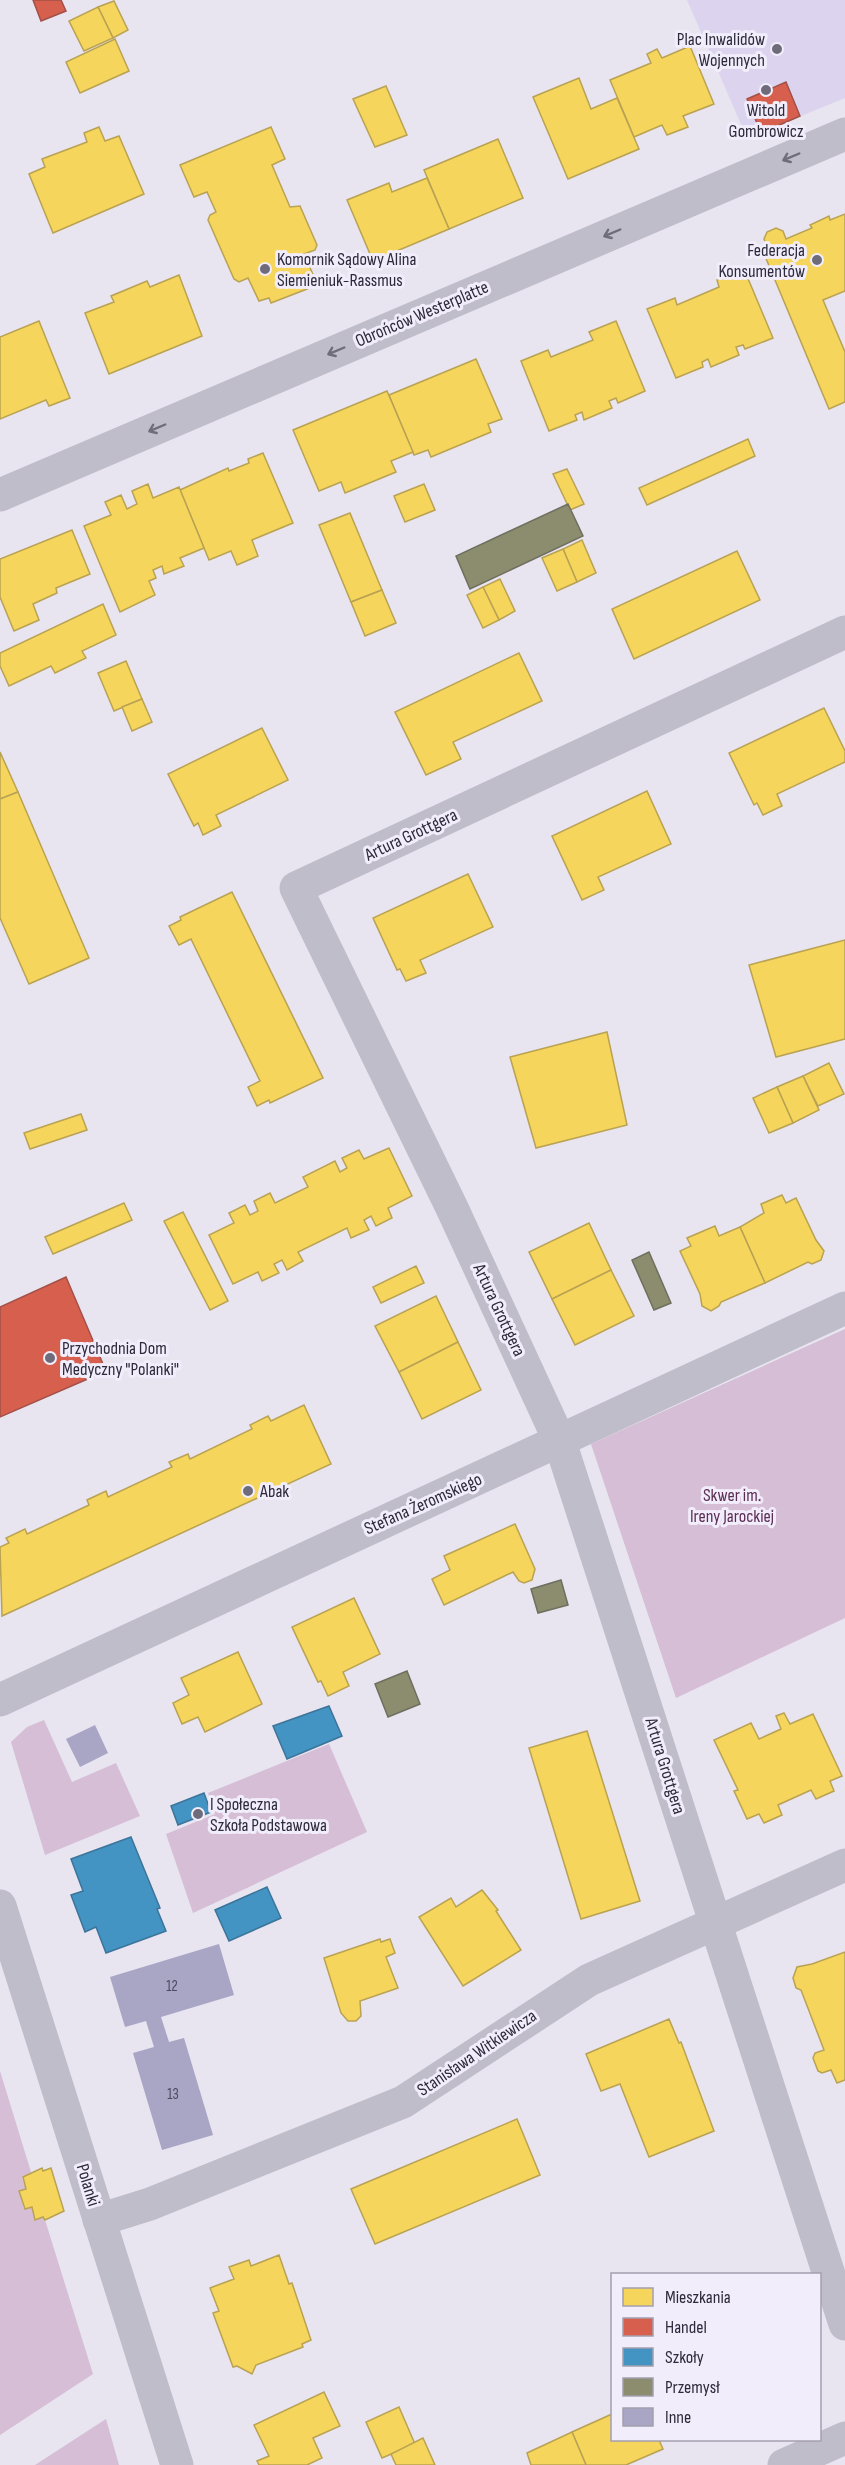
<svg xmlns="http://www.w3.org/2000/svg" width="845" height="2465" viewBox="0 0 845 2465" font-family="'Sofia Sans Condensed',sans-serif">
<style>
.green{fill:#d5bed6}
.plaza{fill:#dcd4ee}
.homes{fill:#f6d55c;stroke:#b9a252;stroke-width:1.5}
.shops{fill:#d6604d;stroke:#a35048;stroke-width:1.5}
.schools{fill:#4393c3;stroke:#3c749a;stroke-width:1.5}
.industry{fill:#8c8c6e;stroke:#6f6f5f;stroke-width:1.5}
.building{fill:#a8a5c5}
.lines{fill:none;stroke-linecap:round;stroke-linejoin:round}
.minor{stroke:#c0bdca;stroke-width:33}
.oneway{stroke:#6f6c7b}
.poi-dot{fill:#6e6b7a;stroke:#f2edfb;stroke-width:2}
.labels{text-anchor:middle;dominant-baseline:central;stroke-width:6;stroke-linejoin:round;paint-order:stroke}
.number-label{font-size:15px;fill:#4b495e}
.poi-label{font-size:18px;fill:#2c2a3b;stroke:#f2edfb;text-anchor:start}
.street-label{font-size:18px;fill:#2c2a3b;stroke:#f2edfb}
.park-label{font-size:18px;fill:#5b2d55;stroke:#f2edfb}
</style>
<rect width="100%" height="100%" fill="#e8e4f0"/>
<g class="green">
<path d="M845 1329V1618L676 1698 591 1444Z"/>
<path d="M44 1720 72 1782 116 1763 140 1816 45 1855 11 1742 27 1727Z"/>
<path d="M329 1744 367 1832 193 1913 166 1834 215 1814 208 1793Z"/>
<path d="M0 2071 31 2172V2175L22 2178 26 2189 19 2191 24 2209 32 2207 35 2219 43 2217 45 2220 93 2374 0 2435Z"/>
<path d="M106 2419 119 2465H35Z"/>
</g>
<path class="plaza" d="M687 0H845V98L747 138Z"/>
<g class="homes">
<path d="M114 1 128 30 113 38 98 7Z"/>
<path d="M98 7 113 38 84 51 69 21Z"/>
<path d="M115 39 129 71 80 93 66 62Z"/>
<path d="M690 46 714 104 683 116 688 127 667 135 662 125 634 137 610 80 651 63 647 54 657 49 662 58Z"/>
<path d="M579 78 591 109 617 98 639 149 568 179 533 97Z"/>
<path d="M386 86 407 135 375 147 353 99Z"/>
<path d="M99 127 105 141 119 136 144 194 53 233 29 174 45 167 42 159 87 142 84 133Z"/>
<path d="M271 127 285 159 272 165 290 207 300 206 317 245 315 250 304 254 315 279 304 283 307 289 271 303 269 298 259 301 248 278 239 282 234 279 208 220 210 215 216 212 207 192 194 197 180 165Z"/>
<path d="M498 139 523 198 449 229 424 170Z"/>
<path d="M427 178 449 229 373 261 347 200 389 183 392 192Z"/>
<path d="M845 214V291L823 300 845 352V402L829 409 762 249 767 246 764 239 767 232 776 228 783 231 786 239 812 228 810 225 829 216 830 220Z"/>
<path d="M744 269 773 338 745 349 743 345 736 347 739 355 711 367 708 359 702 362 703 367 676 378 647 309 675 298 677 305 719 287 717 280Z"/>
<path d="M179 275 202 336 109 374 85 313 114 302 111 296 147 281 150 287Z"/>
<path d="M39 321 70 398 49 406 46 400 0 419V337Z"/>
<path d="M616 321 645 391 618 403 616 398 609 401 612 408 584 420 582 412 575 415 577 420 549 431 521 361 548 350 551 357 593 340 589 332Z"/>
<path d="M476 359 502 419 488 424 491 432 431 457 428 450 414 455 389 395Z"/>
<path d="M387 391 413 452 391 461 396 472 345 493 341 482 319 491 293 430Z"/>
<path d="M748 439 755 456 647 505 639 488Z"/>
<path d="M263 453 293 523 252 540 258 556 237 565 231 551 209 560 180 490 228 468 229 471 249 463 248 459Z"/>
<path d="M567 469 584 504 570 510 553 474Z"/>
<path d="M148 484 153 498 179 487 204 548 180 558 184 566 164 574 162 566 153 570 156 578 149 581 155 595 120 612 84 526 111 515 105 502 121 495 127 509 137 504 132 491Z"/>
<path d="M424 484 435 510 405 522 394 496Z"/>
<path d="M350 513 382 590 351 602 319 525Z"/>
<path d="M72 530 90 574 56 588 57 593 33 604 39 620 14 631 0 597V559Z"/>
<path d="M582 540 596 573 577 582 563 549Z"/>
<path d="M563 549 577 582 557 591 542 558Z"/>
<path d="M737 551 760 600 634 659 612 609Z"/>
<path d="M500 579 515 611 499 620 483 587Z"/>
<path d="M483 587 499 620 483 628 467 595Z"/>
<path d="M382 590 396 623 365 636 351 602Z"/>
<path d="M103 604 116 635 82 651 86 658 55 673 51 666 9 686 0 666V653Z"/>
<path d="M519 653 542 701 453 742 461 759 426 775 395 712Z"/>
<path d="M126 661 142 699 114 711 98 673Z"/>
<path d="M142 699 152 722 132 731 122 707Z"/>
<path d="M824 708 845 751V762L777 794 782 806 763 815 757 803 754 805 729 753Z"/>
<path d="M262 728 288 780 216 815 221 826 203 835 198 823 194 826 168 774Z"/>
<path d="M0 752 18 792 0 799Z"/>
<path d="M647 791 671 844 598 877 604 890 582 900 552 836Z"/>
<path d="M18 792 89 958 29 984 0 918V799Z"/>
<path d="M468 874 493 927 420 960 426 973 406 981 400 969 397 970 373 918Z"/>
<path d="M232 892 323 1078 270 1103 269 1100 257 1106 248 1087 260 1081 191 939 179 945 169 926 181 920 180 917Z"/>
<path d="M845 940V1039L776 1057 749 965Z"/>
<path d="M607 1032 627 1125 536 1148 510 1057Z"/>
<path d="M829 1063 844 1094 818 1106 803 1076Z"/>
<path d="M803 1076 819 1110 793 1123 777 1087Z"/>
<path d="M777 1087 793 1123 769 1133 753 1098Z"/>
<path d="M81 1114 87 1130 30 1149 24 1133Z"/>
<path d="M389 1148 412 1196 388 1208 392 1218 376 1226 371 1216 364 1220 369 1230 351 1238 347 1228 298 1252 303 1261 287 1270 282 1260 274 1264 279 1273 262 1281 258 1272 233 1284 209 1235 234 1223 229 1213 245 1205 250 1215 258 1211 254 1201 270 1193 275 1203 308 1187 303 1177 335 1161 340 1172 347 1168 342 1158 359 1150 364 1159Z"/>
<path d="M782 1195 786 1203 796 1198 816 1240 824 1251 821 1260 812 1264 808 1262 765 1283 740 1227 764 1213 761 1204Z"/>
<path d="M124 1203 132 1220 53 1254 45 1237Z"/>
<path d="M183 1212 228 1301 210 1310 164 1221Z"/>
<path d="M589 1223 611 1270 552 1299 529 1252Z"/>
<path d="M715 1226 719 1236 740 1227 765 1283 721 1302 719 1306 711 1311 702 1306 700 1294 680 1251 691 1246 687 1238Z"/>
<path d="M416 1266 424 1283 381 1303 373 1287Z"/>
<path d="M611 1270 634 1316 575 1345 552 1299Z"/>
<path d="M436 1296 458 1342 399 1372 375 1326Z"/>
<path d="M458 1342 481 1390 422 1419 399 1372Z"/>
<path d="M304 1405 331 1464 2 1616 0 1547 9 1543 6 1538 25 1529 27 1534 89 1505 87 1500 106 1491 108 1497 172 1467 169 1462 188 1454 190 1459 252 1429 250 1425 268 1416 271 1421Z"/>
<path d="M515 1524 535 1569 532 1580 524 1583 519 1581 513 1572 444 1605 432 1579 450 1570 444 1556Z"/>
<path d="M354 1598 380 1654 343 1672 349 1686 328 1696 321 1681 318 1682 292 1627Z"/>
<path d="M238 1652 262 1704 205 1732 198 1717 182 1724 173 1703 189 1695 181 1678Z"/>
<path d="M784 1713 790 1724 813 1714 842 1776 830 1781 834 1791 816 1799 811 1790 778 1805 782 1815 764 1823 759 1814 747 1819 734 1791 738 1790 714 1740 751 1723 759 1739 781 1729 776 1716Z"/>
<path d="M587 1731 640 1901 581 1919 529 1748Z"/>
<path d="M482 1890 498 1910 496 1911 521 1950 463 1986 419 1917 451 1898 456 1907Z"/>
<path d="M380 1939 381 1942 390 1939 395 1953 386 1957 398 1988 360 2001 361 2016 356 2021H348L341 2013 324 1958Z"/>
<path d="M845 1952V2080L837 2083 831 2070 822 2073 818 2071 813 2058 815 2053 824 2050 801 1990 796 1988 793 1978 797 1967 812 1964Z"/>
<path d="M669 2019 679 2043 681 2042 714 2131 649 2157 620 2084 601 2091 586 2054Z"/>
<path d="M517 2119 540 2175 375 2244 351 2189Z"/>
<path d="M42 2168 43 2171 51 2168 64 2211 45 2220 43 2217 35 2220 32 2207 25 2209 19 2191 26 2189 23 2177Z"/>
<path d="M279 2255 289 2284 292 2283 311 2340 302 2344 303 2347 256 2365 252 2374 237 2366 233 2367 213 2313 219 2311 210 2288 234 2279 229 2267 249 2260 251 2266Z"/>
<path d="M324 2392 340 2426 313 2438 322 2458 307 2465H259L257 2461 269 2456 254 2425Z"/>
<path d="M399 2407 415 2444 382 2458 366 2422Z"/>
<path d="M612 2414V2440H659L663 2449 626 2465H586L572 2432Z"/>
<path d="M572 2432 586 2465H531L527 2453Z"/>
<path d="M423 2438 435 2465H396L391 2454Z"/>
</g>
<g class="shops">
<path d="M33 0H61L66 11 41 21Z"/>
<path d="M786 82 800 116 761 133 747 99Z"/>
<path d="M66 1277 106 1371 0 1417V1307Z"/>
</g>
<g class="schools">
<path d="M329 1706 342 1736 287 1759 273 1726Z"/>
<path d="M204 1793 211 1812 178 1825 171 1806Z"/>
<path d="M131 1837 160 1908 157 1909 166 1931 106 1953 96 1927 85 1932 71 1895 83 1891 71 1859Z"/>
<path d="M267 1887 281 1918 229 1941 215 1910Z"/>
</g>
<g class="industry">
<path d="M568 504 583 536 470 589 456 556Z"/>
<path d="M649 1252 671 1303 654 1310 632 1260Z"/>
<path d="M561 1580 568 1605 538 1613 531 1589Z"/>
<path d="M407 1671 420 1704 388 1717 375 1684Z"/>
</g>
<g class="building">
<path d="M95 1725 108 1753 80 1767 66 1739Z"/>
<path d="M219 1944 234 1995 161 2017 169 2042 184 2038 213 2135 162 2150 133 2053 154 2047 146 2021 125 2027 110 1977Z"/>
</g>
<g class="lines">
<g class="minor">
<path d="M0 495 845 134"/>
<path d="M845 632 296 888 452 1208 560 1442 845 2324"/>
<path d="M0 1700 845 1308"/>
<path d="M0 1906 177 2465"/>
<path d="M99 2220 150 2204 403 2102 589 1980 845 1865"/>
<path d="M784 2465 845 2438"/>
</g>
</g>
<defs><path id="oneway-shaft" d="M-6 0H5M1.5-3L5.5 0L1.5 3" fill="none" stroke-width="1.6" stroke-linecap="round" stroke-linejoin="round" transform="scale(1.5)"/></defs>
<g class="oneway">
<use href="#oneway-shaft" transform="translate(791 157) rotate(157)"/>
<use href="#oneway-shaft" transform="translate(612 233) rotate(157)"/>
<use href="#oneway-shaft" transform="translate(336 351) rotate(157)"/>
<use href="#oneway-shaft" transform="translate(157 428) rotate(157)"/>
</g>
<g class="poi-dot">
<circle cx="777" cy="49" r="6"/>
<circle cx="766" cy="90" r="6"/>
<circle cx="817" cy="260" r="6"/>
<circle cx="265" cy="269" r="6"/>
<circle cx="50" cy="1358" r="6"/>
<circle cx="248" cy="1491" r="6"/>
<circle cx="198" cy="1814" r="6"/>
</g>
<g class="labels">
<g class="number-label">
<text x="172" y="1986">12</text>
<text x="173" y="2094">13</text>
</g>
<g class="poi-label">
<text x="765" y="39" text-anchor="end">Plac Inwalidów<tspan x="765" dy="21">Wojennych</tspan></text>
<text x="766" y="110" text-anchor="middle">Witold<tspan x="766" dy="21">Gombrowicz</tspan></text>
<text x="805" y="250" text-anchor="end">Federacja<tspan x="805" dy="21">Konsumentów</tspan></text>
<text x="277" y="259">Komornik Sądowy Alina<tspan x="277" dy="21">Siemieniuk-Rassmus</tspan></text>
<text x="62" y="1348">Przychodnia Dom<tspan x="62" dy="21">Medyczny "Polanki"</tspan></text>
<text x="260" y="1491">Abak</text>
<text x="210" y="1804">I Społeczna<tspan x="210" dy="21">Szkoła Podstawowa</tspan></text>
</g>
<g class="street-label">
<text transform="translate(422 314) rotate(-23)">Obrońców Westerplatte</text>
<text transform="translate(411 835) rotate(-25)">Artura Grottgera</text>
<text transform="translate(499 1310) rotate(65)">Artura Grottgera</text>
<text transform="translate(423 1504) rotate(-24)">Stefana Żeromskiego</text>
<text transform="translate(665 1766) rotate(73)">Artura Grottgera</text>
<text transform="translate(477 2053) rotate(-34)">Stanisława Witkiewicza</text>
<text transform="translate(88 2185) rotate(73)">Polanki</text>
</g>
<g class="park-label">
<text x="732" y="1495">Skwer im.<tspan x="732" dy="21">Ireny Jarockiej</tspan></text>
</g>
</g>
<rect x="611" y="2273" width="210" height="168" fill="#f2edfb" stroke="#a39fae" stroke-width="1.5"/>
<rect x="623" y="2288" width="30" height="18" fill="#f6d55c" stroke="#a39fae" stroke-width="1.5"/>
<text x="665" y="2303" font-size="18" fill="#2c2a3b">Mieszkania</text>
<rect x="623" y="2318" width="30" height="18" fill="#d6604d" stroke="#a39fae" stroke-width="1.5"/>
<text x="665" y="2333" font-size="18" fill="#2c2a3b">Handel</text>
<rect x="623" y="2348" width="30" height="18" fill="#4393c3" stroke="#a39fae" stroke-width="1.5"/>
<text x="665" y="2363" font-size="18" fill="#2c2a3b">Szkoły</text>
<rect x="623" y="2378" width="30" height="18" fill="#8c8c6e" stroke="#a39fae" stroke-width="1.5"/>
<text x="665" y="2393" font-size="18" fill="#2c2a3b">Przemysł</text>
<rect x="623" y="2408" width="30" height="18" fill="#a8a5c5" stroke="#a39fae" stroke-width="1.5"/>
<text x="665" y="2423" font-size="18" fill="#2c2a3b">Inne</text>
</svg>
